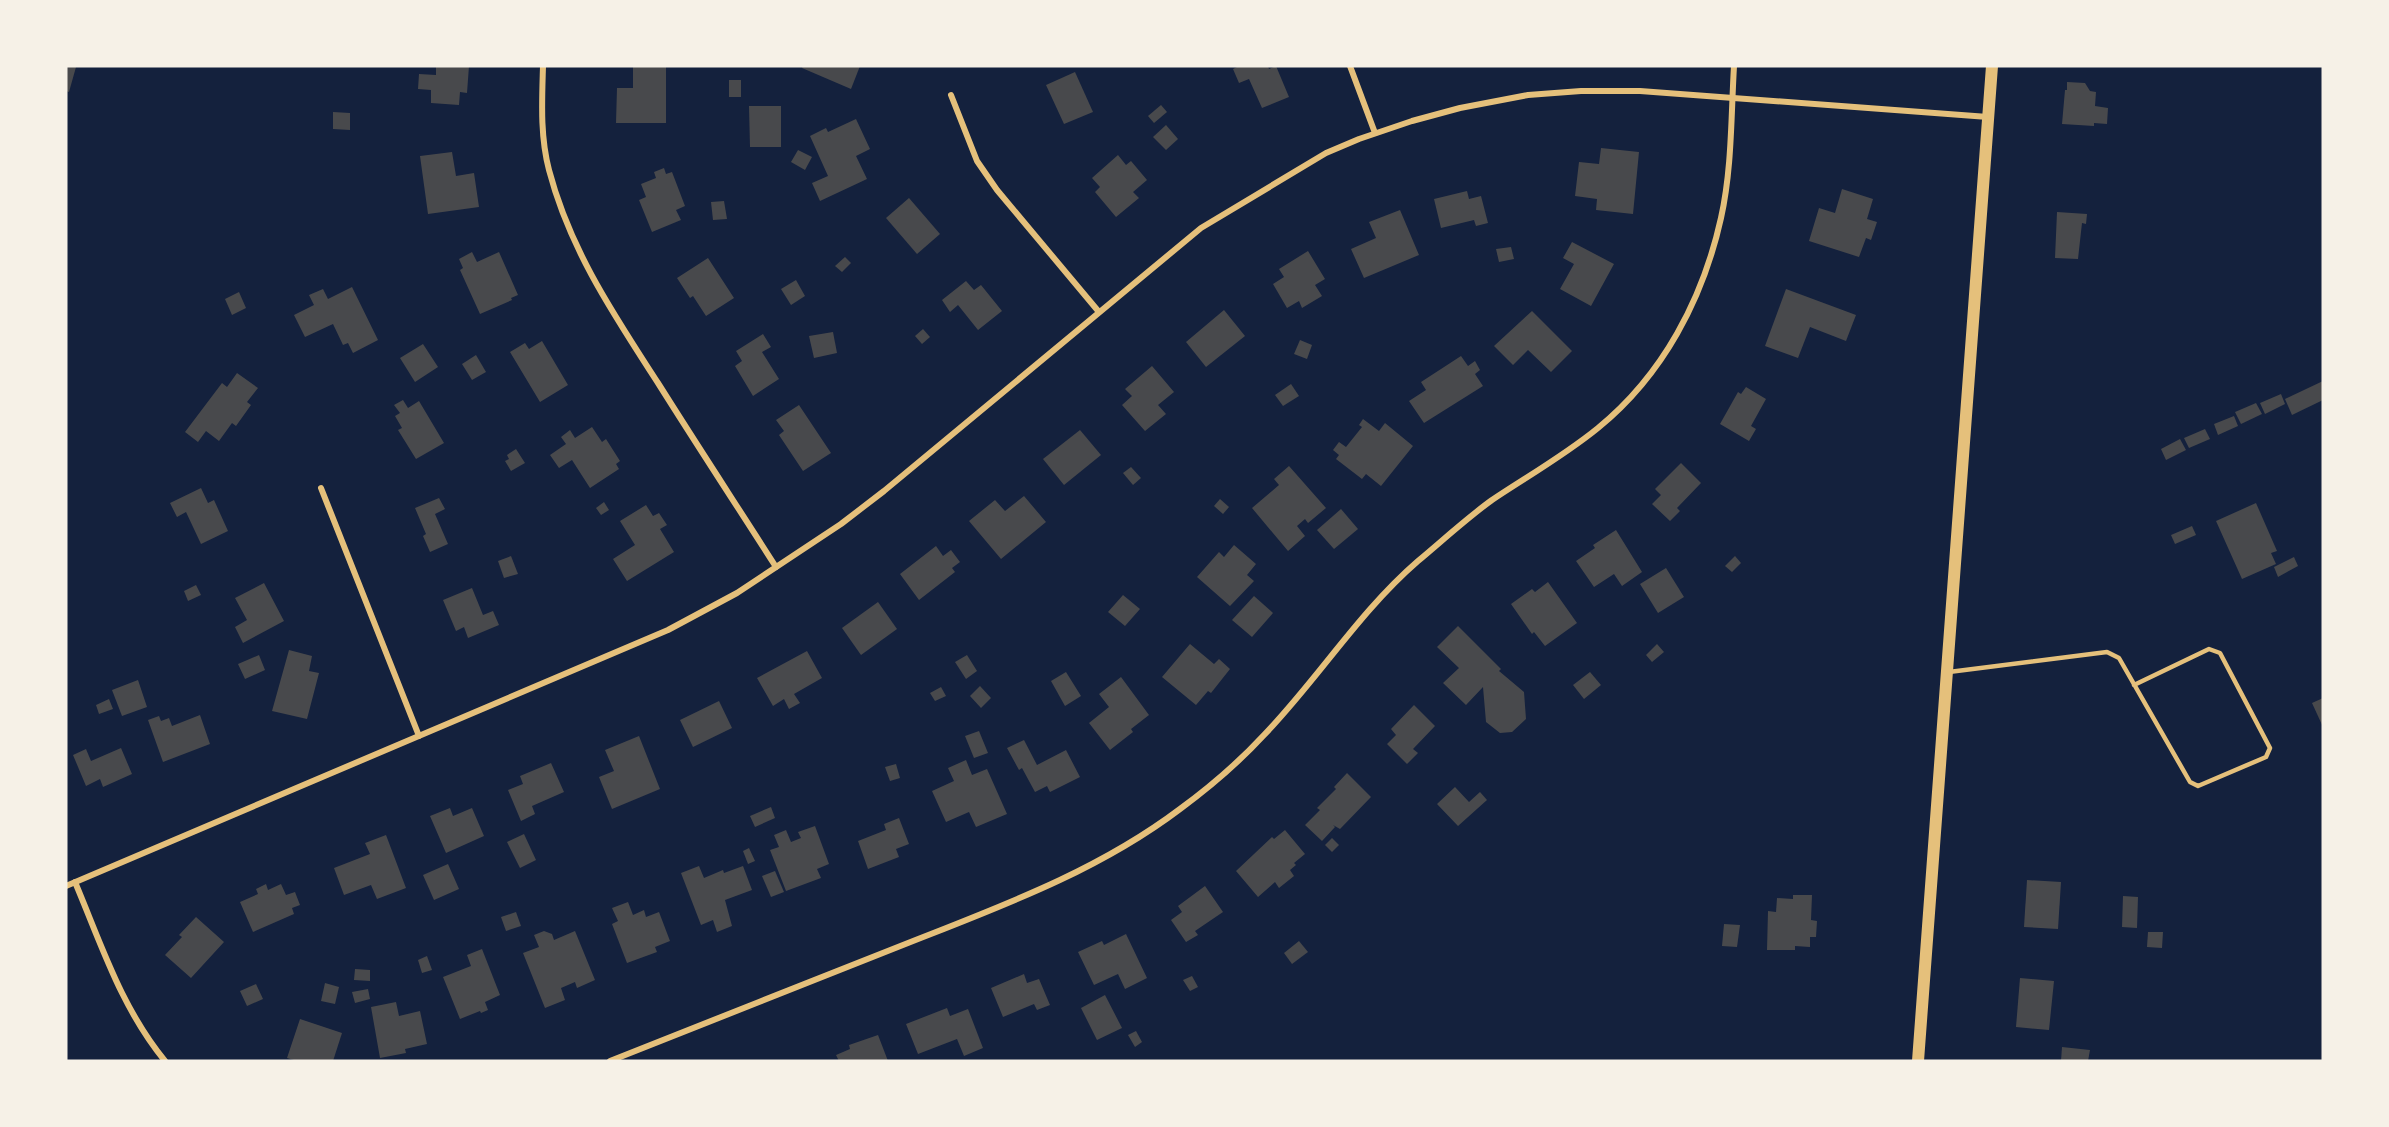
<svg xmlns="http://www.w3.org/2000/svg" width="2389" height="1127" viewBox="0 0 2389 1127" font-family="Merriweather,serif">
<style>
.building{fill:#48494c}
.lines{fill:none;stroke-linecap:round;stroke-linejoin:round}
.service{stroke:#e5c07b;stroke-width:4.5}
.minor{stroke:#e5c07b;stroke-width:6}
.secondary{stroke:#e5c07b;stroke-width:12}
</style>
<rect width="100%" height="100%" fill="#14213d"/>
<g class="building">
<path d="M66 66 76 67 69 92 66 91Z"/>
<path d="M436 66H469L467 93 460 92 459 105 431 103V90L418 89 419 74 436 75Z"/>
<path d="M633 66H666V123H616L617 88H633Z"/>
<path d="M803 66H860L851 89 802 68Z"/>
<path d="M1239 66H1268L1269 69 1276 66 1289 97 1262 108 1249 79 1239 83 1233 69Z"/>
<path d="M1075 72 1093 112 1064 124 1046 85Z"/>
<rect x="729" y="80" width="12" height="17"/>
<path d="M2067 82 2085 83 2090 91 2096 92 2095 106 2108 108 2107 124 2094 123V126L2062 124 2065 90H2067Z"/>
<path d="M1161 105 1167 112 1154 123 1148 116Z"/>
<path d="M749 106H781V147H750Z"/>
<path d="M333 112 350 113V130L333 129Z"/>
<path d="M856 119 870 149 856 156 867 179 820 201 812 183 828 176 810 136 826 128 828 132Z"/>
<path d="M1166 125 1178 139 1166 150 1153 137Z"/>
<path d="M1601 148 1639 152 1633 214 1596 210 1597 199 1575 196 1579 162 1599 164Z"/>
<path d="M798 150 812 157 805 170 791 162Z"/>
<path d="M452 152 456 176 474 173 479 207 428 214 420 156Z"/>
<path d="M1118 155 1126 165 1131 161 1147 180 1133 192 1139 198 1116 217 1095 192 1100 187 1092 178Z"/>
<path d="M664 168 666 174 672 172 685 206 676 210 681 220 652 232 639 200 646 197 641 184 656 178 654 172Z"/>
<path d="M1842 189 1873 199 1867 219 1877 222 1871 240 1866 238 1859 257 1809 241 1819 208 1835 213Z"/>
<path d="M1467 191 1469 199 1481 196 1488 223 1476 226 1474 220 1441 228 1434 199Z"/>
<path d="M909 198 940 234 917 254 886 218Z"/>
<path d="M724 201 727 219 713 220 711 202Z"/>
<path d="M1400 210 1419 255 1364 278 1351 249 1376 238 1369 222Z"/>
<path d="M2057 212 2087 214 2086 224 2082 223 2078 259 2055 258Z"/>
<path d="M1572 242 1614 264 1591 306 1560 289 1574 264 1563 258Z"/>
<path d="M1511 247 1514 259 1499 262 1496 249Z"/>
<path d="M1308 251 1325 279 1315 285 1322 296 1302 308 1299 301 1287 308 1273 284 1284 277 1279 269Z"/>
<path d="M472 252 477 262 499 252 518 295 511 298 512 300 480 314 460 270 463 268 459 259Z"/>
<path d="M845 257 851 263 842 272 835 266Z"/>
<path d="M708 258 734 298 706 316 693 296 690 298 677 278Z"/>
<path d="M796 280 805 296 791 305 781 289Z"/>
<path d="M966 281 974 290 981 285 1002 311 978 330 958 305 950 312 942 300Z"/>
<path d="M352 287 378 340 353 353 348 343 343 345 333 324 305 337 294 315 314 305 309 295 323 289 328 299Z"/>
<path d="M1786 289 1856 315 1846 341 1810 327 1798 358 1765 346Z"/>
<path d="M239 292 246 308 232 315 225 299Z"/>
<path d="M1224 310 1245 336 1206 367 1186 342Z"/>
<path d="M1532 311 1572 351 1551 372 1528 350 1513 365 1494 346Z"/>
<path d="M923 329 930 337 922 344 915 336Z"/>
<path d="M833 332 837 353 814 358 809 336Z"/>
<path d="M763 334 771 347 762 352 779 379 753 396 735 366 742 361 736 351Z"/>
<path d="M1300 340 1312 345 1307 359 1294 354Z"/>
<path d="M542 341 568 385 540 402 510 352 525 343 529 349Z"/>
<path d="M423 344 438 367 415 382 400 358Z"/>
<path d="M476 355 486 372 472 380 462 364Z"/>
<path d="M1461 356 1468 366 1475 361 1480 370 1475 374 1483 386 1424 423 1409 401 1426 390 1421 382Z"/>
<path d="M1152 366 1174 392 1158 405 1166 414 1145 431 1122 405 1132 396 1125 389Z"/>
<path d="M237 373 258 388 247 402 251 405 236 426 232 423 219 441 206 431 198 442 185 432 222 383 227 387Z"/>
<path d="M2323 381V400L2292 415 2285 399Z"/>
<path d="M1291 384 1299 396 1283 406 1275 395Z"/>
<path d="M1746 387 1766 399 1751 426 1756 429 1749 441 1720 424 1738 392 1741 394Z"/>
<path d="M2281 394 2285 404 2265 414 2260 403Z"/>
<path d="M403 400 408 408 419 401 444 443 416 459 398 430 402 428 395 416 400 413 394 405Z"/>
<path d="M2256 403 2262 414 2241 424 2235 412Z"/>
<path d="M799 405 831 453 803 471 779 435 784 431 776 420Z"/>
<path d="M2234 416 2238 426 2218 435 2214 424Z"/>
<path d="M1363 419 1379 431 1385 423 1413 446 1381 486 1366 474 1362 479 1336 459 1339 455 1333 450 1339 442 1346 447 1362 427 1359 425Z"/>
<path d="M592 427 602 442 606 439 620 461 616 464 619 469 590 488 572 460 559 468 550 455 566 444 561 437 570 430 575 438Z"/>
<path d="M2205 429 2210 439 2189 448 2184 438Z"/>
<path d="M1080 430 1101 455 1064 485 1043 459Z"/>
<path d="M2180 439 2186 450 2166 460 2161 449Z"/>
<path d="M516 449 525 463 511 471 505 461 509 459 507 455Z"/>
<path d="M1681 463 1701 483 1677 508 1680 511 1670 521 1652 504 1661 495 1655 489Z"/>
<path d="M1289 466 1326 508 1308 523 1305 519 1297 526 1305 536 1288 551 1252 508 1279 485 1274 479Z"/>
<path d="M1131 467 1141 478 1133 485 1123 473Z"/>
<path d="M201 488 208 503 214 500 228 531 201 544 186 512 177 517 170 503Z"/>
<path d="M1024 496 1046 522 1001 559 969 521 995 500 1005 511Z"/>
<path d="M439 498 445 509 435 514 448 544 430 552 423 536 426 534 415 508Z"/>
<path d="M1220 499 1229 507 1223 514 1214 506Z"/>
<path d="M604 502 609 510 601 515 596 508Z"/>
<path d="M2256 503 2277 551 2271 553 2276 564 2242 579 2216 521Z"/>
<path d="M646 505 653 516 659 513 667 525 660 529 674 552 627 581 613 559 635 545 620 521Z"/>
<path d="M1341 509 1358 529 1334 549 1317 530Z"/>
<path d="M2192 526 2196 535 2175 544 2171 535Z"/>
<path d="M1616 530 1642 572 1622 586 1614 574 1594 587 1576 561 1595 548 1593 545Z"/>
<path d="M1234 545 1256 564 1247 575 1254 581 1230 606 1197 577 1219 552 1224 557Z"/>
<path d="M936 546 943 556 951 550 960 562 952 568 955 572 919 600 900 574Z"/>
<path d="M511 556 518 574 504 578 498 561Z"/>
<path d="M1735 556 1741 563 1732 572 1725 566Z"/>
<path d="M2294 557 2298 566 2278 577 2274 567Z"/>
<path d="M1666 568 1684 597 1658 613 1640 584Z"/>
<path d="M1548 582 1577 623 1545 646 1534 632 1532 634 1511 604 1532 589 1535 592Z"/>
<path d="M264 583 284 621 243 643 235 627 247 620 235 598Z"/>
<path d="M196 585 201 595 188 601 184 591Z"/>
<path d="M472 588 483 615 493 611 499 625 468 638 464 627 456 631 443 600Z"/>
<path d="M1123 595 1140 609 1125 626 1108 612Z"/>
<path d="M1254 596 1273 613 1252 637 1232 620Z"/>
<path d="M878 602 897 629 861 655 842 628Z"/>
<path d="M1458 626 1501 669 1499 671 1524 692 1526 719 1512 732 1500 733 1486 722 1483 687 1466 705 1443 683 1459 668 1437 647Z"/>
<path d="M1190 644 1214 664 1219 659 1230 669 1211 693 1208 691 1196 705 1162 677Z"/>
<path d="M1657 644 1664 652 1652 662 1646 655Z"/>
<path d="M289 650 312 656 309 671 319 673 307 719 272 711Z"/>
<path d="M807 651 822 678 794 694 800 703 789 709 784 699 773 706 757 678Z"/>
<path d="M259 655 265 670 245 679 238 664Z"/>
<path d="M967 655 977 671 966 679 955 662Z"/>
<path d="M1066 672 1081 696 1065 706 1051 681Z"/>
<path d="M1590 672 1601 685 1584 699 1573 685Z"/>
<path d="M1121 677 1149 715 1131 729 1133 732 1110 750 1089 723 1109 707 1099 694Z"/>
<path d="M138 680 147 707 122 716 112 690Z"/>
<path d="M980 686 991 698 981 708 970 696Z"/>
<path d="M941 687 946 696 935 701 930 693Z"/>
<path d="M2323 698V727L2312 703Z"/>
<path d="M109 699 113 709 99 714 96 705Z"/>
<path d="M719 701 732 728 693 747 680 720Z"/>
<path d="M1414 705 1435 726 1413 749 1418 753 1407 764 1387 744 1396 735 1391 729Z"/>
<path d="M200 715 210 744 163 762 148 720 159 716 161 721 169 718 172 726Z"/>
<path d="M979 731 988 753 974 758 965 736Z"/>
<path d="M639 736 660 789 612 809 599 777 614 771 605 750Z"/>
<path d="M1024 740 1037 765 1066 750 1080 777 1050 792 1047 786 1035 792 1022 768 1019 770 1007 748Z"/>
<path d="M121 748 132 774 103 787 100 779 86 786 73 755 86 749 91 761Z"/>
<path d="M966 760 972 775 987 769 1007 814 976 827 969 812 946 822 932 791 954 781 948 768Z"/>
<path d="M551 763 564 792 532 806 535 814 521 821 508 790 523 784 520 776Z"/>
<path d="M896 764 900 778 890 781 885 767Z"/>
<path d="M1347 773 1371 797 1340 829 1333 825 1335 827 1322 841 1305 825 1320 810 1317 808 1336 789 1334 787Z"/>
<path d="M1455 787 1469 802 1480 792 1487 800 1458 826 1437 804Z"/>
<path d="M771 807 775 818 755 827 750 816Z"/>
<path d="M450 808 453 816 472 808 484 836 446 853 430 816Z"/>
<path d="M899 818 909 844 896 849 899 857 868 869 858 841 886 830 884 824Z"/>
<path d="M815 826 829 864 817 869 821 878 786 891 770 850 779 847 774 835 786 830 791 842 801 838 798 832Z"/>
<path d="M1285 830 1305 854 1294 863 1296 865 1290 870 1294 876 1279 888 1275 882 1258 897 1236 871 1272 837 1274 839Z"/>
<path d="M524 834 536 860 520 868 507 842Z"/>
<path d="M386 835 406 888 377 899 371 885 344 895 334 868 370 854 365 843Z"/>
<path d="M1332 838 1339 845 1332 852 1325 845Z"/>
<path d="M749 848 755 861 748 864 743 851Z"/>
<path d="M448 864 459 889 434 900 423 875Z"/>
<path d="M699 866 704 878 723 870 724 873 743 866 752 890 725 900 732 926 717 932 713 920 701 925 681 873Z"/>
<path d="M775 871 784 892 771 897 762 876Z"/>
<path d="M2027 880 2061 882 2058 929 2024 927Z"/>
<path d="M266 884 268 890 281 884 286 895 295 892 300 905 292 908 294 914 253 932 240 902 258 894 256 889Z"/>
<path d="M1205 886 1223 912 1195 931 1198 935 1186 942 1171 920 1182 912 1178 906Z"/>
<path d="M1793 895H1812L1811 920 1817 921 1816 937H1810V947L1795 946V950H1767L1768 911 1776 912 1777 898 1793 899Z"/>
<path d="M2123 896 2138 897 2137 928 2122 927Z"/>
<path d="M628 902 633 915 644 910 646 917 659 912 670 941 655 947 657 952 627 963 612 924 618 921 612 908Z"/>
<path d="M516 912 521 926 506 931 501 917Z"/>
<path d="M196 917 224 942 191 978 165 955 182 937 179 935Z"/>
<path d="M1724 924 1740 925 1737 947 1722 946Z"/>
<path d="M544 931 552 934 554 940 575 931 595 980 577 988 575 982 561 988 565 1000 545 1008 523 953 539 947 534 935Z"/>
<path d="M2148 932H2163L2162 948 2147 947Z"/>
<path d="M1126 934 1147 978 1125 989 1118 974 1094 985 1078 952 1102 941 1104 945Z"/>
<path d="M1299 941 1308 952 1292 964 1284 953Z"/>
<path d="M482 949 500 995 485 1002 488 1010 481 1013 480 1011 460 1019 443 977 471 966 467 955Z"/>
<path d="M427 956 432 970 422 973 418 960Z"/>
<path d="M355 969 370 970V981L354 980Z"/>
<path d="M1024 974 1027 983 1039 979 1050 1005 1037 1010 1034 1004 1003 1017 991 988Z"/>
<path d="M1192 976 1198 987 1190 991 1183 980Z"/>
<path d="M2020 978 2054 981 2049 1030 2016 1027Z"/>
<path d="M325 983 339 987 335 1004 321 1001Z"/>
<path d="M256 984 263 999 247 1006 240 991Z"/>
<path d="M368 989 370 999 355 1003 352 992Z"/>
<path d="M1105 995 1122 1028 1097 1040 1081 1008Z"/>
<path d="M396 1002 399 1016 420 1011 427 1044 405 1049 406 1053 380 1058 371 1007Z"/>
<path d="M947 1008 950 1016 968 1009 983 1048 964 1056 957 1039 918 1054 906 1024Z"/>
<path d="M300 1019 342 1033 333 1061H297L287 1058Z"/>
<path d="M1136 1031 1142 1042 1135 1047 1128 1035Z"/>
<path d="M878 1035 888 1061H839L836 1055 850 1049 849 1045Z"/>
<path d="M2062 1047 2090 1050 2088 1061H2061Z"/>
</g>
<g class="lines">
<path class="service" d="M1949 672 2107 652 2119 658 2190 782 2198 786 2266 757 2270 748 2220 653 2209 649 2134 685"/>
<g class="minor">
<path d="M543 66C542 101 540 136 549 170 570 250 614 315 658 383 697 445 737 506 776 567"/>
<path d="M1350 66 1375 133"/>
<path d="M951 95 977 161 997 190 1099 312"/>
<path d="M321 488 419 736"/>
<path d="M75 882C102 946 121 1007 165 1061"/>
<path d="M66 886 668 630 737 593 841 524 884 491 1201 228 1326 153 1359 139 1412 121 1460 108 1528 95 1581 91H1640L1988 117"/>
<path d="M610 1061C709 1022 809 982 908 943 1002 906 1098 871 1180 809 1210 787 1239 762 1264 735 1318 679 1359 612 1418 561 1442 541 1467 518 1492 500 1528 476 1565 455 1598 428 1663 375 1703 299 1721 218 1732 169 1731 116 1734 66"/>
</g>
<path class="secondary" d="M1918 1061 1992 66"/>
</g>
<rect width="2389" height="1127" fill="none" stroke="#f6f1e7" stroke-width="135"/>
</svg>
